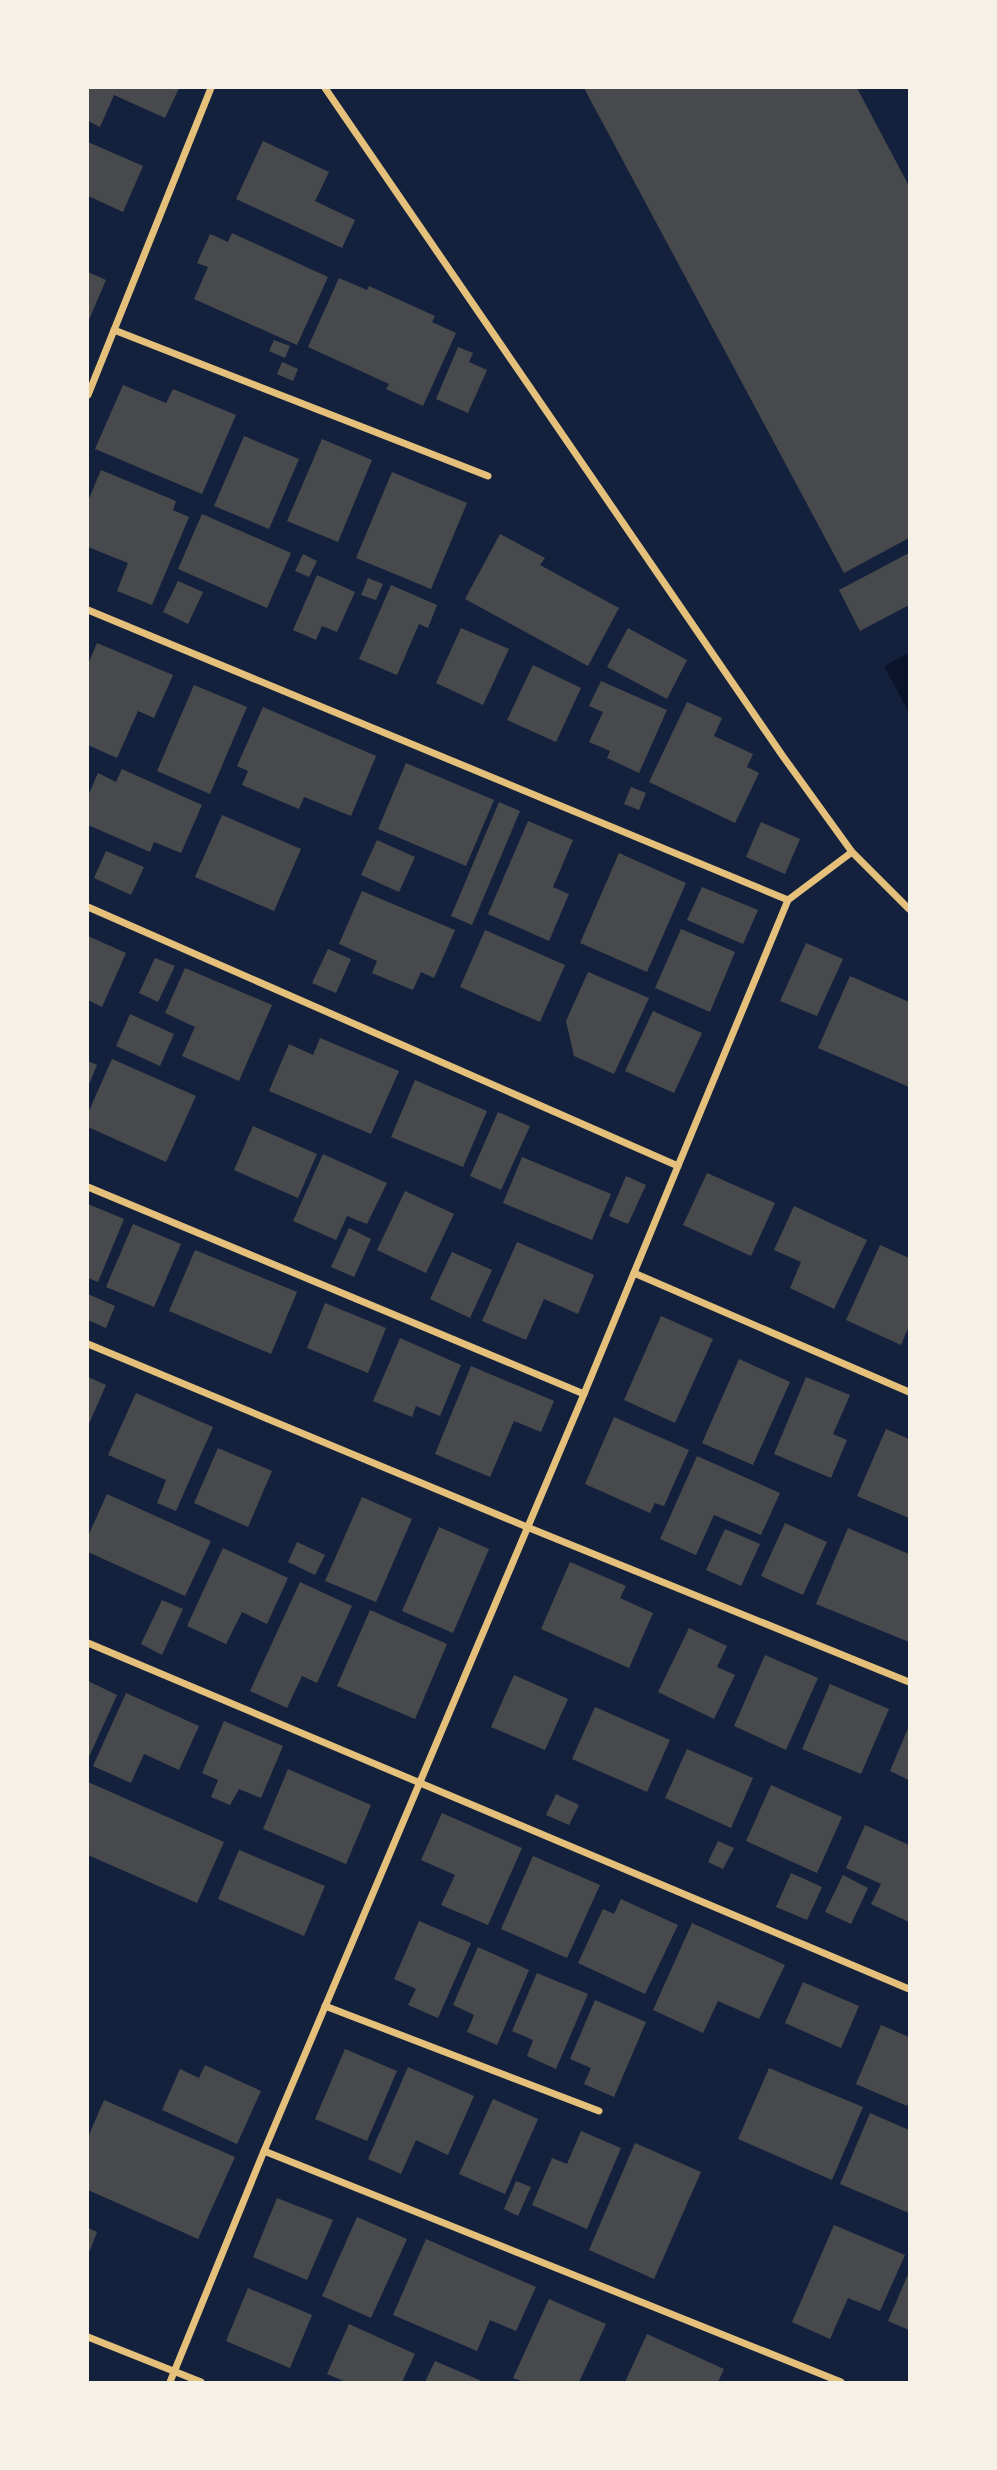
<svg xmlns="http://www.w3.org/2000/svg" width="997" height="2470" viewBox="0 0 997 2470" font-family="'Fira Sans',sans-serif">
<style>
.water{fill:#0b132b}
.building{fill:#48494c}
.lines{fill:none;stroke-linecap:round;stroke-linejoin:round}
.minor{stroke:#e5c07b;stroke-width:7}
</style>
<rect width="100%" height="100%" fill="#14213d"/>
<path class="water" d="M909 653V713L884 666Z"/>
<g class="building">
<path d="M88 88H179L165 118 114 95 100 127 88 121Z"/>
<path d="M584 88H857L909 186V538L844 573Z"/>
<path d="M263 141 329 172 315 201 355 220 342 248 236 199Z"/>
<path d="M88 142 143 166 123 212 88 196Z"/>
<path d="M232 233 328 277 297 345 194 299 208 267 197 263 210 234 228 242Z"/>
<path d="M88 272 106 280 88 322Z"/>
<path d="M339 278 367 290 369 286 435 316 432 322 456 333 423 406 386 389 389 384 308 347Z"/>
<path d="M274 340 290 346 285 358 269 351Z"/>
<path d="M458 347 473 353 469 362 487 370 468 413 436 399Z"/>
<path d="M282 362 298 369 293 381 277 374Z"/>
<path d="M123 385 166 403 173 389 236 415 202 494 95 449Z"/>
<path d="M244 436 299 459 269 529 214 506Z"/>
<path d="M322 439 372 460 338 542 287 521Z"/>
<path d="M101 470 176 501 173 510 189 517 152 605 117 591 128 563 88 547V501Z"/>
<path d="M392 472 467 503 431 589 356 558Z"/>
<path d="M202 514 291 553 267 608 178 569Z"/>
<path d="M500 534 545 558 540 565 619 608 588 666 465 599Z"/>
<path d="M909 553V605L860 631 839 590Z"/>
<path d="M303 554 317 561 309 577 295 571Z"/>
<path d="M317 575 355 592 337 632 322 626 316 640 293 630Z"/>
<path d="M368 578 383 584 376 600 361 595Z"/>
<path d="M178 581 203 592 188 624 163 612Z"/>
<path d="M391 585 437 605 428 628 419 624 397 675 359 659Z"/>
<path d="M461 628 509 649 483 705 436 683Z"/>
<path d="M628 628 687 660 667 699 607 667Z"/>
<path d="M97 643 173 675 154 718 138 711 117 758 88 745V664Z"/>
<path d="M533 665 581 688 556 742 507 720Z"/>
<path d="M601 681 667 710 639 773 607 758 610 751 589 742 603 712 589 706Z"/>
<path d="M194 685 247 707 210 794 157 771Z"/>
<path d="M687 702 722 718 714 736 753 754 747 767 759 773 735 823 649 782Z"/>
<path d="M263 707 376 756 351 816 304 797 299 809 242 785 248 771 237 766Z"/>
<path d="M406 763 494 800 466 866 378 829Z"/>
<path d="M122 769 202 805 181 853 154 842 150 852 88 825V796L98 773 116 782Z"/>
<path d="M631 787 646 793 639 810 624 804Z"/>
<path d="M499 802 520 811 472 925 451 916Z"/>
<path d="M222 815 301 849 274 911 195 877Z"/>
<path d="M528 821 573 840 553 887 569 894 549 941 488 914Z"/>
<path d="M761 822 800 839 785 874 746 857Z"/>
<path d="M377 840 415 857 399 892 361 875Z"/>
<path d="M106 851 144 867 131 895 94 878Z"/>
<path d="M619 853 686 883 647 972 580 943Z"/>
<path d="M702 887 758 910 743 944 687 920Z"/>
<path d="M362 891 455 930 434 978 421 972 413 990 372 973 377 961 339 944Z"/>
<path d="M681 929 735 952 710 1012 655 988Z"/>
<path d="M485 930 565 965 540 1022 460 987Z"/>
<path d="M88 936 126 953 102 1007 88 1000Z"/>
<path d="M806 943 843 959 817 1016 780 1001Z"/>
<path d="M328 949 351 959 336 993 312 983Z"/>
<path d="M155 958 175 966 158 1002 139 993Z"/>
<path d="M185 968 272 1005 239 1081 182 1056 195 1027 165 1013Z"/>
<path d="M588 972 649 998 614 1074 574 1056 566 1021Z"/>
<path d="M850 976 909 1002V1087L818 1048Z"/>
<path d="M653 1011 702 1033 674 1093 625 1071Z"/>
<path d="M130 1014 174 1034 160 1066 116 1046Z"/>
<path d="M320 1038 399 1071 371 1134 269 1091 289 1044 313 1055Z"/>
<path d="M112 1059 196 1096 166 1162 88 1127V1113Z"/>
<path d="M88 1061 97 1065 88 1087Z"/>
<path d="M415 1080 487 1111 463 1167 391 1137Z"/>
<path d="M498 1112 530 1126 501 1190 470 1176Z"/>
<path d="M253 1126 317 1154 298 1198 234 1170Z"/>
<path d="M323 1154 387 1183 367 1224 347 1216 336 1240 293 1221Z"/>
<path d="M522 1157 611 1194 592 1240 503 1203Z"/>
<path d="M707 1173 775 1203 751 1256 683 1225Z"/>
<path d="M626 1176 646 1185 628 1224 609 1216Z"/>
<path d="M405 1191 454 1214 426 1273 377 1250Z"/>
<path d="M88 1204 124 1219 98 1282 88 1278Z"/>
<path d="M794 1206 867 1240 834 1309 790 1288 801 1262 774 1250Z"/>
<path d="M133 1224 181 1244 154 1307 106 1287Z"/>
<path d="M349 1228 371 1239 354 1277 331 1267Z"/>
<path d="M517 1242 594 1275 578 1314 544 1299 526 1340 482 1321Z"/>
<path d="M880 1245 909 1258V1326L901 1345 846 1320Z"/>
<path d="M195 1250 297 1292 271 1354 169 1311Z"/>
<path d="M452 1252 492 1270 470 1318 430 1299Z"/>
<path d="M88 1294 115 1306 106 1328 88 1320Z"/>
<path d="M325 1303 386 1328 368 1373 307 1348Z"/>
<path d="M661 1316 713 1339 675 1423 624 1400Z"/>
<path d="M400 1338 461 1365 440 1416 416 1406 412 1417 373 1401Z"/>
<path d="M739 1359 790 1382 753 1465 702 1443Z"/>
<path d="M471 1366 554 1401 541 1432 514 1421 490 1477 435 1454Z"/>
<path d="M88 1377 106 1385 88 1426Z"/>
<path d="M806 1377 850 1395 833 1434 847 1440 831 1478 774 1454Z"/>
<path d="M136 1393 213 1427 176 1511 157 1503 166 1480 108 1455Z"/>
<path d="M614 1417 689 1450 664 1506 655 1503 650 1513 585 1484Z"/>
<path d="M886 1429 909 1439V1518L857 1496Z"/>
<path d="M218 1448 272 1471 248 1527 194 1503Z"/>
<path d="M697 1456 780 1493 761 1535 714 1515 696 1555 660 1539Z"/>
<path d="M107 1494 211 1541 185 1596 88 1552V1536Z"/>
<path d="M362 1497 412 1519 376 1602 325 1581Z"/>
<path d="M785 1523 827 1542 803 1595 761 1576Z"/>
<path d="M439 1527 489 1549 453 1633 402 1611Z"/>
<path d="M848 1528 909 1554V1642L816 1604Z"/>
<path d="M725 1529 760 1544 741 1586 706 1570Z"/>
<path d="M297 1542 325 1555 315 1575 288 1562Z"/>
<path d="M223 1548 288 1578 267 1624 242 1612 226 1644 187 1626Z"/>
<path d="M570 1562 626 1586 620 1598 653 1613 629 1668 541 1629Z"/>
<path d="M300 1582 352 1606 317 1683 302 1676 287 1708 250 1691Z"/>
<path d="M162 1600 183 1609 162 1655 141 1644Z"/>
<path d="M370 1610 447 1644 415 1719 337 1686Z"/>
<path d="M689 1628 727 1646 717 1667 735 1675 714 1719 658 1692Z"/>
<path d="M765 1655 818 1678 786 1750 734 1726Z"/>
<path d="M514 1675 568 1699 545 1750 491 1727Z"/>
<path d="M88 1681 117 1695 88 1759Z"/>
<path d="M830 1684 889 1709 861 1774 802 1749Z"/>
<path d="M126 1693 199 1726 179 1770 144 1754 131 1783 93 1766Z"/>
<path d="M595 1707 670 1740 647 1792 572 1759Z"/>
<path d="M224 1721 283 1746 261 1798 239 1789 230 1805 211 1797 218 1780 202 1773Z"/>
<path d="M909 1726V1780L890 1771Z"/>
<path d="M687 1749 753 1778 731 1828 665 1798Z"/>
<path d="M288 1769 371 1805 346 1864 263 1829Z"/>
<path d="M88 1782 224 1842 197 1903 88 1855Z"/>
<path d="M771 1785 842 1817 817 1873 746 1841Z"/>
<path d="M556 1794 579 1805 569 1825 546 1815Z"/>
<path d="M442 1813 522 1848 488 1925 441 1905 455 1875 421 1860Z"/>
<path d="M865 1825 909 1845V1922L871 1904 881 1884 846 1868Z"/>
<path d="M718 1841 734 1848 723 1869 708 1862Z"/>
<path d="M239 1850 325 1886 304 1936 218 1899Z"/>
<path d="M533 1856 600 1885 567 1958 501 1929Z"/>
<path d="M791 1873 822 1887 807 1920 776 1907Z"/>
<path d="M843 1875 868 1888 851 1924 825 1912Z"/>
<path d="M621 1899 678 1925 645 1994 578 1963 603 1909 614 1914Z"/>
<path d="M419 1921 471 1943 438 2018 408 2005 416 1989 394 1979Z"/>
<path d="M692 1923 785 1965 759 2019 718 2001 703 2033 653 2010Z"/>
<path d="M478 1947 529 1970 497 2045 467 2032 474 2015 453 2005Z"/>
<path d="M537 1973 588 1994 556 2069 527 2056 533 2040 512 2031Z"/>
<path d="M803 1982 859 2006 841 2048 785 2023Z"/>
<path d="M595 2000 646 2022 614 2097 584 2084 591 2068 570 2059Z"/>
<path d="M881 2025 909 2037V2100L907 2106 856 2084Z"/>
<path d="M345 2049 397 2071 367 2141 315 2119Z"/>
<path d="M205 2065 261 2091 237 2144 162 2110 180 2069 199 2078Z"/>
<path d="M408 2067 474 2096 448 2155 416 2140 401 2174 368 2159Z"/>
<path d="M769 2068 863 2107 832 2180 738 2139Z"/>
<path d="M493 2099 538 2119 505 2194 459 2174Z"/>
<path d="M104 2100 235 2157 198 2239 88 2190V2137Z"/>
<path d="M870 2113 909 2130V2213L840 2184Z"/>
<path d="M581 2131 621 2148 587 2229 532 2205 552 2158 567 2164Z"/>
<path d="M635 2143 701 2172 654 2279 589 2250Z"/>
<path d="M516 2181 531 2187 518 2216 504 2209Z"/>
<path d="M277 2198 333 2220 307 2280 253 2257Z"/>
<path d="M357 2217 407 2239 371 2318 322 2296Z"/>
<path d="M834 2225 905 2255 880 2311 848 2298 830 2339 792 2322Z"/>
<path d="M88 2228 97 2232 88 2255Z"/>
<path d="M426 2239 536 2287 516 2331 490 2320 477 2351 393 2315Z"/>
<path d="M909 2272V2330L888 2321Z"/>
<path d="M248 2288 312 2315 290 2368 226 2341Z"/>
<path d="M549 2299 606 2324 579 2382H524L513 2378Z"/>
<path d="M349 2324 415 2354 402 2382H346L327 2374Z"/>
<path d="M647 2334 724 2369 718 2382H625Z"/>
<path d="M435 2361 484 2382H425Z"/>
</g>
<g class="lines">
<g class="minor">
<path d="M325 88 782 755 852 852 909 909"/>
<path d="M114 330 488 476"/>
<path d="M88 395 211 88"/>
<path d="M88 610 788 900 678 1166"/>
<path d="M788 900 852 852"/>
<path d="M88 907 678 1166 584 1394 264 2151 170 2382"/>
<path d="M88 1187 584 1394"/>
<path d="M634 1273 909 1392"/>
<path d="M88 1344 527 1527 909 1682"/>
<path d="M88 1643 909 1989"/>
<path d="M325 2006 599 2111"/>
<path d="M264 2151 841 2382"/>
<path d="M88 2337 201 2382"/>
</g>
</g>
<rect width="997" height="2470" fill="none" stroke="#f6f1e7" stroke-width="178"/>
</svg>
